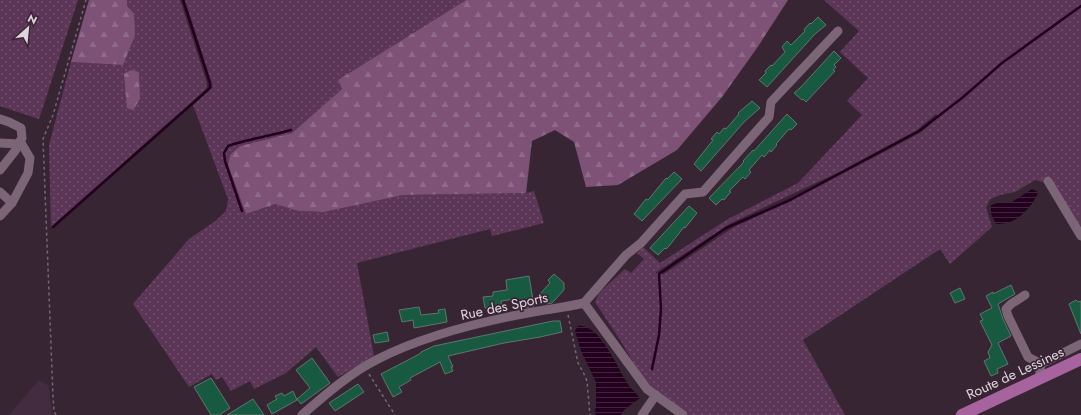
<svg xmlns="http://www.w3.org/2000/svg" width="1081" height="415" viewBox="0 0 1081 415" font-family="Jost,sans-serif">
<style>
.built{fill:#442c40}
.grass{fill:url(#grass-dots);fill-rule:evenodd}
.forest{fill:url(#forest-firs)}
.water{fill:url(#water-rules)}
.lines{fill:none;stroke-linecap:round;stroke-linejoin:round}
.stream{stroke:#22001e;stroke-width:2.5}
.building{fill:#175941;stroke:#5b786b}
.path{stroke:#776673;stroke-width:1.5;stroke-dasharray:3 3;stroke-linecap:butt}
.minor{stroke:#7b6577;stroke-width:9}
.major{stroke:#a7639e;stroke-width:12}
.labels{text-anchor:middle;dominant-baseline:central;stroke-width:3.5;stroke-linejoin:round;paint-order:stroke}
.street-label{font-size:14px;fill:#e0d3dd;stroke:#382534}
</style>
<defs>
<pattern id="grass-dots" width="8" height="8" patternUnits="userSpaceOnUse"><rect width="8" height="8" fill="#5c3656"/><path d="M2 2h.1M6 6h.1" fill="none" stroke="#73526e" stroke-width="1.8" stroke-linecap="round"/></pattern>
<pattern id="forest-firs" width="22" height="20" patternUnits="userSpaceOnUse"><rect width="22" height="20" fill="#7d5276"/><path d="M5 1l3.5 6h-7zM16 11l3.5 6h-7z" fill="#8f6a89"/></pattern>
<pattern id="water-rules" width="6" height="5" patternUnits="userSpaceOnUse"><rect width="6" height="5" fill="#22001e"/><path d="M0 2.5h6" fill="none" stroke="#42243e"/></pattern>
</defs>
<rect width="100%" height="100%" fill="#382534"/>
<path class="built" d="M39 380 49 386 50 399 53 415H9Z"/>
<g class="grass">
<path d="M0 0H78L39 119 0 106Z"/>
<path d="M127 0H180L207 83 206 89 51 227 49 145 71 62 123 65Z"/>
<path d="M185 0H466L338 80 342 89 292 133 240 146 230 155 228 165 246 214 275 204 298 211 324 212 403 195 526 193 534 191 544 223 492 236 490 229 357 263 374 356 338 377 316 347 286 373 254 389 250 381 231 391 222 377 216 380 212 374 189 387 133 304 189 239 214 222 226 211 228 199 193 105 213 87Z"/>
<path d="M824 0H1081V228L1051 177 1043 182 1035 180 1015 192 1000 195 990 199 986 208 992 227 950 264 940 249 803 340 845 415H689L651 386 641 376 622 343 595 302 599 293 625 269 631 273 644 259 637 253 643 247 660 263 728 219 798 183 862 115 847 101 868 78 840 52 859 31ZM936 114 939 117 920 133 791 201 734 227 664 274 655 273 731 223 839 172 917 130Z"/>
</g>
<g class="forest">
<path d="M89 0H127V6L134 14 135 35 123 65 71 62Z"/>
<path d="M466 0H788L757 48 722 97 677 150 618 185 586 187 574 142 555 130 532 141 526 193 403 195 324 212 298 211 275 204 246 214 228 165 230 155 240 146 292 133 342 89 338 80Z"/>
<path d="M131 70 139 72 140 99 133 110 127 108 124 74Z"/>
</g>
<g class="water">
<path d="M1032 189 1038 192C1036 201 1024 214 1016 219 1010 223 1002 224 996 224L991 214V205L1000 202H1012Z"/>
<path d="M578 326C599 323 617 367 626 381 629 387 635 392 640 398L624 410 621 415H596L595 412 596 405V382L581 351 575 331Z"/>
</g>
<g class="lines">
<g class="stream">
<path d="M242 211 225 161 224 153 228 146C248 139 270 136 291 130"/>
<path d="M53 227 210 88V83L183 0"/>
<path d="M652 369 659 335 661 309 659 274 726 228 790 200 919 131 962 98 1002 63 1081 6"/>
</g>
</g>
<g class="building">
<path d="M818 17 826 25 815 34 767 87 759 80 766 73 765 71 771 65 772 66 785 52 782 47 787 41 791 45 805 31 804 30 807 26 810 23 811 24Z"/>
<path d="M834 51 841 58 834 65 836 67 833 70 835 71 806 102 803 99 802 100 794 93 800 88Z"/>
<path d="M752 101 760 108 744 122 701 171 694 164 713 140 711 139 717 132 719 134 724 128 726 129 739 114 738 113Z"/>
<path d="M787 114 797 124 791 130 789 129 776 144 777 145 771 152 770 150 764 157 762 155 749 170 751 172 745 179 743 177 729 191 731 192 728 195 724 200 722 199 716 205 709 198 744 162 743 161 753 150 754 151Z"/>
<path d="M674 172 682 179 642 221 634 214 646 199 648 200 666 178 667 179Z"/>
<path d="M689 206 697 213 685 228 684 227 669 246 666 249 665 248 658 255 650 248Z"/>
<path d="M554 274 564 283V290L552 303 546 304 538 296 550 283 548 280Z"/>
<path d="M529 276 534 306 517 309 515 299 501 301 502 308 495 309V307L485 308 483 297 493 296V292L507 290 506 280Z"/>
<path d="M1011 285 1015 294 998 304 1003 319 1011 336 998 343 1008 364 997 369 998 373 991 376 984 361 990 358 988 352 992 345 980 321 983 320 980 314 992 308 986 296 993 292V294Z"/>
<path d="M960 288 965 299 955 303 950 293Z"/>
<path d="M1076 300 1078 302 1081 301V334L1069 304Z"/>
<path d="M419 307 421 315 439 313 438 310 445 309 447 322 414 328 413 320 402 322 399 310Z"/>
<path d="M553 321H560L562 332 540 337 504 343 448 356 453 367H451L453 371 445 374 440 362 410 378 411 380 399 387 402 392 393 397 381 374 412 358 421 353V352L434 346Z"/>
<path d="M387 332 389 341 375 343 373 335Z"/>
<path d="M312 358 330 383 301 404 297 399 310 388 296 370Z"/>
<path d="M211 378 230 408 219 415H211L194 387Z"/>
<path d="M358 384 364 392 335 411 329 403Z"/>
<path d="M293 391 297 400 272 414 267 405 277 399 275 396 282 393 284 396Z"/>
<path d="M253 399 264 415H227Z"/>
</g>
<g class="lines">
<g class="path">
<path d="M568 315 578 363 584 374 587 381 590 415"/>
<path d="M369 374 395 415"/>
<path d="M56 415 54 411 53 397 43 139 53 115 86 0"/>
</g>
<g class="minor">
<path d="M0 119 9 122 21 128 22 138 15 151 0 170"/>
<path d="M0 143 19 144"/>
<path d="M1048 181 1081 236"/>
<path d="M0 192 12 203 0 216"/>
<path d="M12 203 28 173 30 158 20 141"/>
<path d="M1025 295 1011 304 1006 309 1008 316 1028 357 1041 364"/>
<path d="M584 303 626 255 641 243 685 194 703 192 769 117 771 102 838 31"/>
<path d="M1039 379 1041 364 1081 344"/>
<path d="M302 415C326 394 350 373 378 359 423 336 484 321 533 312 550 309 567 307 584 303L647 389 683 415"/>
<path d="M642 415 656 395"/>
</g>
<path class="major" d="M962 415 1081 359"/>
</g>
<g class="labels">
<g class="street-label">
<text transform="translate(504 306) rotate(-12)">Rue des Sports</text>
<text transform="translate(1015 373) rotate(-25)">Route de Lessines</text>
</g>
</g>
<g transform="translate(28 28) rotate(27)" stroke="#382534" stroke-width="3" paint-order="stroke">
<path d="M0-3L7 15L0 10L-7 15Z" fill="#e0d3dd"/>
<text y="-6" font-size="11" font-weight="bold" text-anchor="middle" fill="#e0d3dd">N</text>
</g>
</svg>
